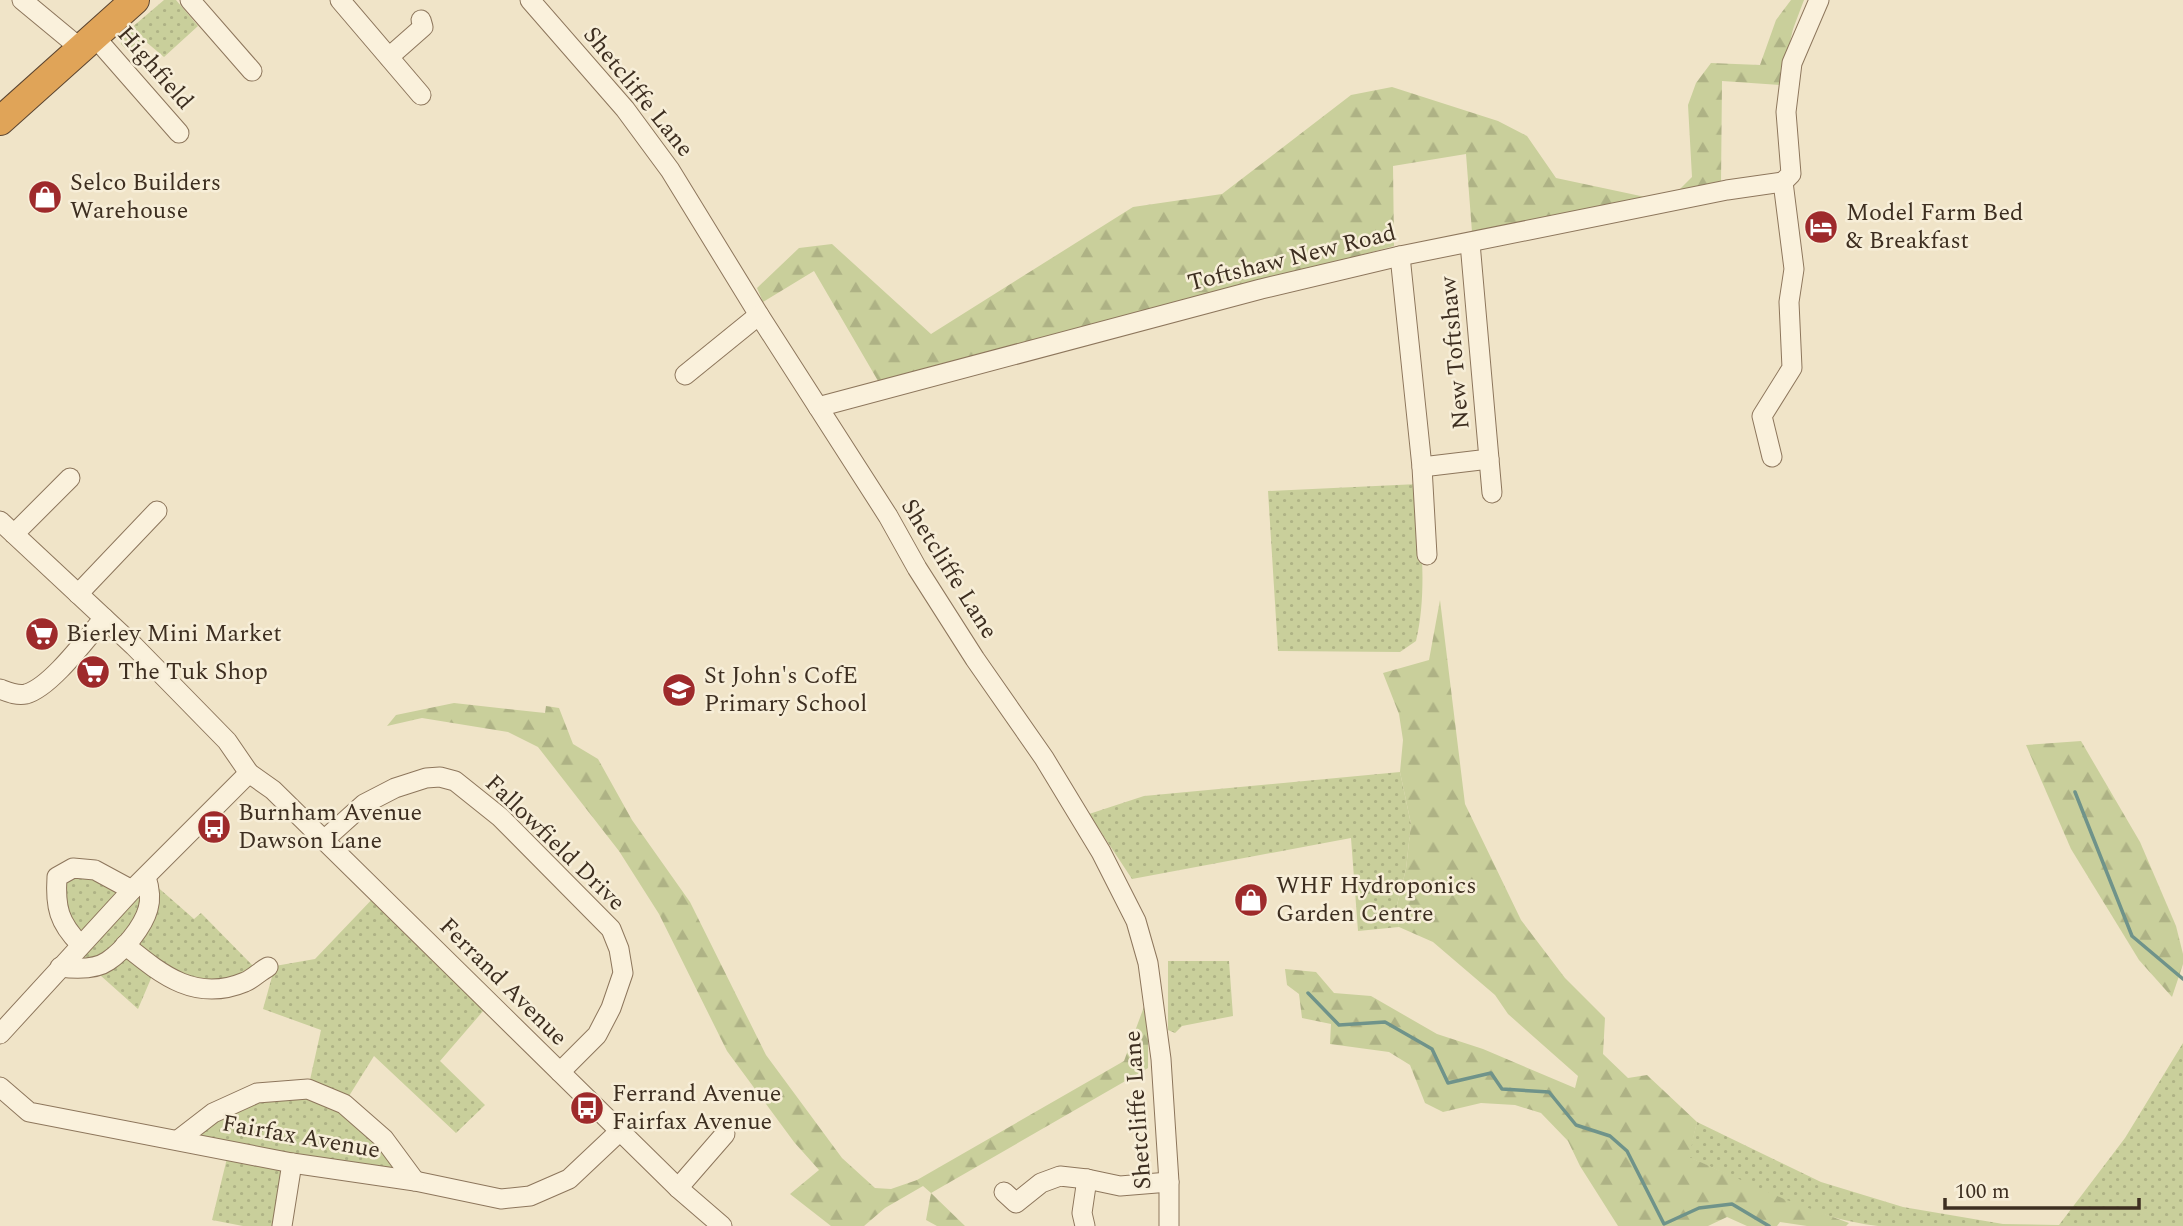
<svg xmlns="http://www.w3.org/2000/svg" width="2183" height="1226" viewBox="0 0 2183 1226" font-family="Spectral,serif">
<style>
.grass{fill:url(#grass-dots)}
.forest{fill:url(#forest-firs)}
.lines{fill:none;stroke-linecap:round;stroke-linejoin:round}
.stream{stroke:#6f938a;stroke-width:3.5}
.minor-casing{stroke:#8d765c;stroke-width:21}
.highway-casing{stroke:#5b4430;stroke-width:30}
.minor{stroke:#faf1dc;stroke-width:19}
.highway{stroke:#e0a458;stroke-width:28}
.labels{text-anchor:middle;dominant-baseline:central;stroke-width:5;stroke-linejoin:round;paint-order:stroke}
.street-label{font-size:24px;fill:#3d2e20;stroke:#f7eed8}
.poi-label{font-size:24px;fill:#3d2e20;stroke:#f7eed8;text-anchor:start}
</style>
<defs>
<pattern id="grass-dots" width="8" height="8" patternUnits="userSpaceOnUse" patternTransform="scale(1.75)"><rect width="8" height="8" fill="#c9cf9b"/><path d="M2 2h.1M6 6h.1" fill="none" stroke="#aeb285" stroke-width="1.8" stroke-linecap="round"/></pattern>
<pattern id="forest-firs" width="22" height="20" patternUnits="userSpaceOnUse" patternTransform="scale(1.75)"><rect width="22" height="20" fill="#c9cf9b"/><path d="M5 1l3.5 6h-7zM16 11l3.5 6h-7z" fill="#aeb285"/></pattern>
</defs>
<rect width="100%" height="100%" fill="#f0e4c8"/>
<g class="grass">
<path d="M164 0H176L198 26 164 57 145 41 130 53 121 44 123 35Z"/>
<path d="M1418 484C1420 535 1428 591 1416 641L1400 652 1278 651 1268 491Z"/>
<path d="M1400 772 1411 824 1406 869 1397 905 1399 927 1358 931 1351 838 1132 879 1089 814 1144 796Z"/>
<path d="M73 868 117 880 146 877 194 919 201 913 259 972 212 990 155 969 138 1009 91 967 70 968 80 944 56 891Z"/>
<path d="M378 893 490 1003 440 1061 485 1105 456 1133 374 1056 344 1104 415 1181 292 1163 282 1226H243L212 1220 229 1150 178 1140 213 1113 308 1089 321 1030 263 1009 275 966 315 959Z"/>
<path d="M1168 961H1229L1233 1016 1182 1026 1175 1033 1168 1030Z"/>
<path d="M2183 1043V1226H1878C1812 1219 1749 1183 1688 1157L1697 1122 1821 1182 1903 1207 2003 1224 2059 1225 2125 1138Z"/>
</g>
<g class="forest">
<path d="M1791 0H1804L1793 29 1780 85 1722 81 1721 184 1675 194 1692 177 1688 105 1696 83 1711 63 1760 65 1776 20Z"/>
<path d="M1392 87 1498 121 1527 136 1556 178 1650 198 1472 232 1466 154 1393 166 1394 246 881 386 814 271 763 302 757 288 799 248 832 244 931 334 1133 207 1222 194 1351 95Z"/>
<path d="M1440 600 1465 804 1521 920 1565 978 1605 1018 1603 1054 1628 1078 1647 1075 1697 1122 1689 1157 1784 1199 1849 1223 1846 1226H1807L1780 1222 1777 1226H1747L1727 1217 1708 1226H1618L1580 1166 1568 1141 1541 1113 1515 1105 1481 1103 1443 1112 1425 1103 1410 1065 1389 1052 1330 1044 1331 1024 1302 1018 1299 994 1287 985 1285 969 1316 972 1334 993 1371 996 1437 1034 1483 1049 1575 1088 1578 1076 1508 1014 1495 995 1433 942 1399 927 1397 905 1406 869 1411 824 1400 772 1403 740 1399 714 1383 673 1429 660Z"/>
<path d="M454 703 545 713 546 706 559 708 573 744 598 759 632 820 690 902 766 1055 842 1158 875 1188 891 1189 917 1180 1124 1061 1145 1004 1148 1025V1068L931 1193 965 1226H937L926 1220 931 1193 923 1186 885 1208 864 1226H831L790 1194 819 1170 794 1142 727 1051 659 914 619 851 538 747 508 732 422 718 387 726 396 715Z"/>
<path d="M2081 741 2140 842 2176 926 2183 954V964L2172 997 2139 960 2071 849 2026 745Z"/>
</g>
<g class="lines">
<g class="stream">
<path d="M2075 792 2132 936 2183 979"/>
<path d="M1308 993 1339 1025 1385 1022 1432 1049 1448 1083 1491 1073 1502 1089 1549 1092 1576 1125 1610 1136 1627 1151 1664 1224 1699 1208 1732 1204 1769 1226"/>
</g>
<g class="minor-casing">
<g id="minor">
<path d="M22 0 80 48"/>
<path d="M190 0 252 71"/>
<path d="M340 0 421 95"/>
<path d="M530 0 625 109 670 170 759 315 888 516 917 568 975 659 1044 758 1101 852 1136 921 1148 963 1161 1059 1169 1182V1226"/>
<path d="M94 36 179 133"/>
<path d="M389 57 423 27 421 20"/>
<path d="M1783 182 1791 174 1786 112 1792 63 1819 0"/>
<path d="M1400 256 1422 467 1427 555"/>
<path d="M685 375 759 315"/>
<path d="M818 407 1261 289 1400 256 1727 190 1783 182"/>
<path d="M1772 457 1762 416 1792 368 1789 302 1794 269 1783 182"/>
<path d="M1489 459 1492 493"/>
<path d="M1422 467 1489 459 1470 243"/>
<path d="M0 521 134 646 227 741 249 773 273 790 678 1188 722 1226"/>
<path d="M14 534 70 478"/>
<path d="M78 594 157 511"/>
<path d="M0 689C8 692 17 696 26 694 51 687 86 639 104 618"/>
<path d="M324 840 364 804 395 788 426 778 440 777 455 781 500 817 611 929 619 949 623 973 611 1008 597 1035 560 1072"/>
<path d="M80 944C59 923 55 907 57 877L73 868 95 870 132 890"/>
<path d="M125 945C161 974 195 1003 245 982 253 979 260 971 268 967"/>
<path d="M60 967C75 969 95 970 108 961 123 951 143 927 148 909 151 899 149 886 146 877"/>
<path d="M0 1034 132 890 249 773"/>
<path d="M0 1087 29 1112 292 1163 415 1181 501 1199 530 1196 569 1179 621 1130"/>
<path d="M178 1140 213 1113 257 1093 308 1089 344 1104 384 1139 415 1181"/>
<path d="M678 1188 725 1134"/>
<path d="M1004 1192 1016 1203 1041 1183 1060 1176 1087 1179 1120 1186 1169 1182"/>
<path d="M282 1226 292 1163"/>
<path d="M1085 1226 1082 1213 1087 1179"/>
</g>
</g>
<g class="highway-casing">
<path id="highway" d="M0 121 135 0"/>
</g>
<use href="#minor" class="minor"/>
<use href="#highway" class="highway"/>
</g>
<defs>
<g id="shop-disc" transform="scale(1.75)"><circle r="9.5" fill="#9e2a2b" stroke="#f7eed8"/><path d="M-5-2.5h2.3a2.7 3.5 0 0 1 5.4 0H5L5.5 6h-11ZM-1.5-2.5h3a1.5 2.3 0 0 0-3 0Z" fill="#fff"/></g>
<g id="hotel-disc" transform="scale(1.75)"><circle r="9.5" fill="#9e2a2b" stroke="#f7eed8"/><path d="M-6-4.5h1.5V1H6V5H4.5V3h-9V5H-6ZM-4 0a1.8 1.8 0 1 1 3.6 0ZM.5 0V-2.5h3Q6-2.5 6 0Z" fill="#fff"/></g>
<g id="supermarket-disc" transform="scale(1.75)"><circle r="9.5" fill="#9e2a2b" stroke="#f7eed8"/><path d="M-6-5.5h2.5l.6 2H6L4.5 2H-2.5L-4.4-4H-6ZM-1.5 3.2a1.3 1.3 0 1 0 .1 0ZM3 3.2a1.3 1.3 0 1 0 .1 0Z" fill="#fff"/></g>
<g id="school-disc" transform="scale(1.75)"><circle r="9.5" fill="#9e2a2b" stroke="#f7eed8"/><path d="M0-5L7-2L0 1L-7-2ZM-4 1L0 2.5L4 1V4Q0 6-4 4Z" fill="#fff"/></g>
<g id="bus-disc" transform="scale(1.75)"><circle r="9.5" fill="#9e2a2b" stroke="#f7eed8"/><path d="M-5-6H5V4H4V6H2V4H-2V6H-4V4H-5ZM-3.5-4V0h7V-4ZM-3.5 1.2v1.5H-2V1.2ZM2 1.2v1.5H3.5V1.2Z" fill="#fff"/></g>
</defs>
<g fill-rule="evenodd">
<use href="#shop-disc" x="45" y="197"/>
<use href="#hotel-disc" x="1821" y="227"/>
<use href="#supermarket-disc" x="42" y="634"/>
<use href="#supermarket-disc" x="93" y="672"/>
<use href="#school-disc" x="679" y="690"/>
<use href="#bus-disc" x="214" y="827"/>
<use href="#shop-disc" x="1251" y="900"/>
<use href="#bus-disc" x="587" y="1108"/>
</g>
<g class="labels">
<g class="street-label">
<text transform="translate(155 68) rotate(49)">Highfield</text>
<text transform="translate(638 92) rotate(51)">Shetcliffe Lane</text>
<text transform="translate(1292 258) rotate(-14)">Toftshaw New Road</text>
<text transform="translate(1455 353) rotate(-95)">New Toftshaw</text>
<text transform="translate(949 569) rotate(58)">Shetcliffe Lane</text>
<text transform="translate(555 843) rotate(44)">Fallowfield Drive</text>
<text transform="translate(503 982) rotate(45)">Ferrand Avenue</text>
<text transform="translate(1138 1110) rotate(-94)">Shetcliffe Lane</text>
<text transform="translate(301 1137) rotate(10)">Fairfax Avenue</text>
</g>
<g class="poi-label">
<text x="70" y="183">Selco Builders<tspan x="70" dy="28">Warehouse</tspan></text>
<text x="1846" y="213">Model Farm Bed<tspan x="1846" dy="28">&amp; Breakfast</tspan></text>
<text x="66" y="634">Bierley Mini Market</text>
<text x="118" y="672">The Tuk Shop</text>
<text x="704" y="676">St John's CofE<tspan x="704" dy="28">Primary School</tspan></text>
<text x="238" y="813">Burnham Avenue<tspan x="238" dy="28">Dawson Lane</tspan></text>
<text x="1276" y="886">WHF Hydroponics<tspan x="1276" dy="28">Garden Centre</tspan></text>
<text x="612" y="1094">Ferrand Avenue<tspan x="612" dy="28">Fairfax Avenue</tspan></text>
</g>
</g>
<path d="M1945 1198v10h194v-10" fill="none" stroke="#3d2e20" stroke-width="3.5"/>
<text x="1955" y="1198" font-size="21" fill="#3d2e20" stroke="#f7eed8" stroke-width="5" paint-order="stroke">100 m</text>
</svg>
